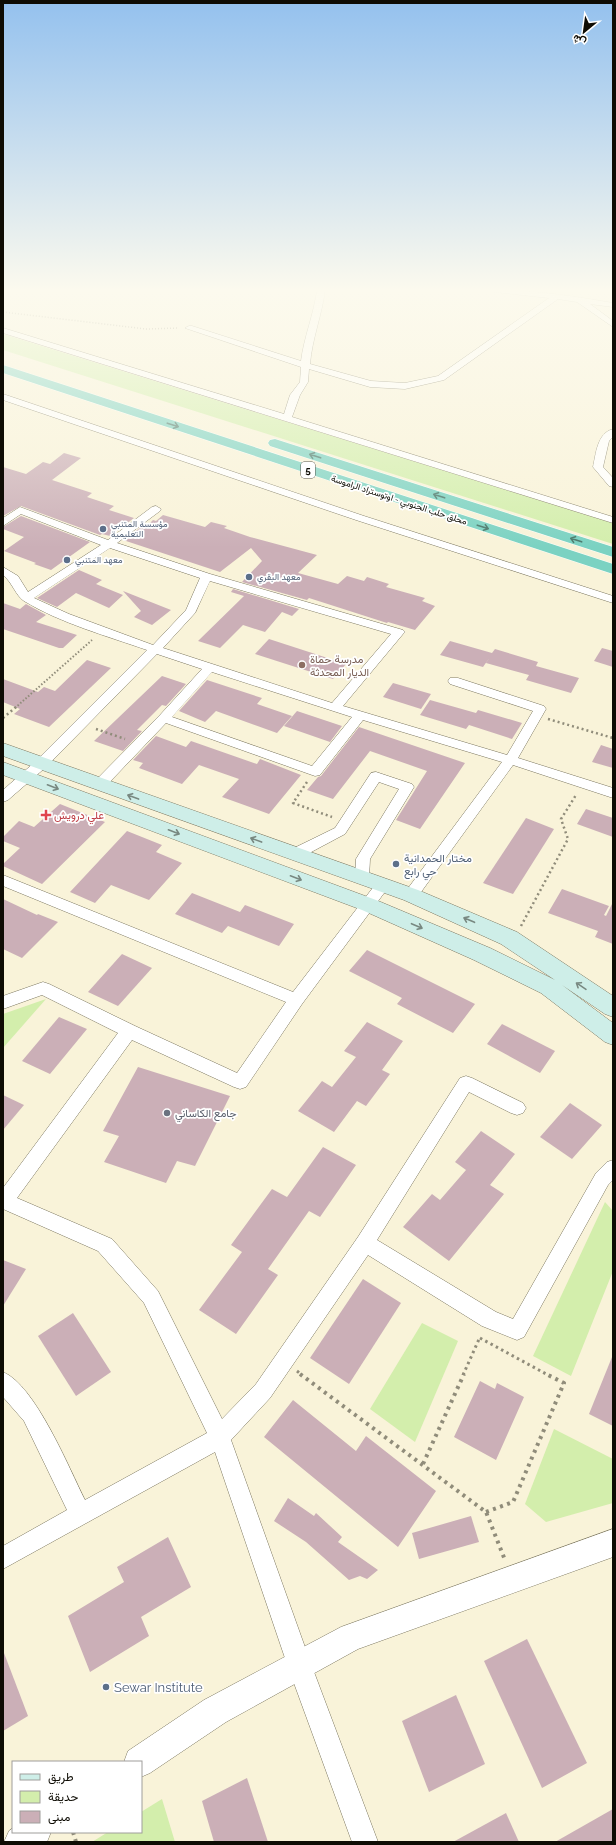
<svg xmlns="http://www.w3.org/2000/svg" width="616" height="1845" viewBox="0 0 616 1845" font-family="Raleway,Vazirmatn,sans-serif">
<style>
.green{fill:#d3eeac}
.building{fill:#cbafb7}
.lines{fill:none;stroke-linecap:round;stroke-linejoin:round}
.minor-casing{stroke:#7c7760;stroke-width:1}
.tertiary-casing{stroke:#7c7760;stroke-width:1}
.secondary-casing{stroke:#7c7760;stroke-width:1}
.trunk-casing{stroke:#fff;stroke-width:1}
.path-far4{stroke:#908c7a;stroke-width:1.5;stroke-dasharray:1 2;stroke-linecap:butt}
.path-far3{stroke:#908c7a;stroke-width:2;stroke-dasharray:1.5 2;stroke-linecap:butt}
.path-far2{stroke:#908c7a;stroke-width:2.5;stroke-dasharray:2 3;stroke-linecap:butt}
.path-far1{stroke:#908c7a;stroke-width:3;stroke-dasharray:2.5 3.5;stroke-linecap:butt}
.path{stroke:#908c7a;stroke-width:4;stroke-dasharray:3 4.5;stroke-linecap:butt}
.minor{fill:#fff;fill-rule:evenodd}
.tertiary{fill:#fff;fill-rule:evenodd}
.secondary{fill:#ceeee8;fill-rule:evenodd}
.trunk{fill:#7bd2c2;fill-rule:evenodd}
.oneway{stroke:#4a796c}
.oneway2{stroke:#788881}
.service-dot{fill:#5c6f8a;stroke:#fff;stroke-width:1.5}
.education-dot{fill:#8d6e63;stroke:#fff;stroke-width:1.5}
.health-dot{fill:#e0444e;stroke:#fff;stroke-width:1.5}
.worship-dot{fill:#6b7280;stroke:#fff;stroke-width:1.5}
.labels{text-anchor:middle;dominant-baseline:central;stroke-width:3.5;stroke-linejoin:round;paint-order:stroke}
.far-street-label{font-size:9px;fill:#0e0c04;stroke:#fff}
.far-service-label{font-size:9px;fill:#4e5e75;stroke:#fff;text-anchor:start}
.shield{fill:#fff;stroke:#56554f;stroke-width:1}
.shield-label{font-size:10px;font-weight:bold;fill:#0e0c04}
.education-label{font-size:11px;fill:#785e54;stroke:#fff;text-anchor:start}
.health-label{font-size:11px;fill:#be3a42;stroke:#fff;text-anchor:start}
.service-label{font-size:11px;fill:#4e5e75;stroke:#fff;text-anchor:start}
.worship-label{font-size:11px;fill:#5b616d;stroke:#fff;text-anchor:start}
.near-service-label{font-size:13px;fill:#4e5e75;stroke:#fff;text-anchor:start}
</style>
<rect width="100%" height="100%" fill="#f9f3d9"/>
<g class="green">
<path d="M3 334 613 523V544L3 350Z"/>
<path d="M46 999 3 1048V1014Z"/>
<path d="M605 1202 613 1211V1271L571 1376 533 1356Z"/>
<path d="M422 1323 458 1341 415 1442 370 1409Z"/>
<path d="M554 1429 613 1459V1503L546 1522 525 1504Z"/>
<path d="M162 1799 175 1842H92L108 1832H141V1812Z"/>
</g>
<g class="building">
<path d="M64 453 81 458 52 480 92 493 87 497 114 506 109 510 134 518 110 536 102 534 100 535 21 506 3 516V467L26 474 43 462 50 464Z"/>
<path d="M163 515 205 527 211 522 227 526 224 528 250 537 317 555 298 573 338 584 347 576 364 581 367 577 389 584 386 587 425 598 422 601 435 606 415 630 388 622 387 623 309 598 307 600 242 582 262 561 251 548 220 572 123 540 147 523 149 524 153 520 156 521Z"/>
<path d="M21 516 90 542 51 570 34 564 36 563 4 551 24 537 3 529V527Z"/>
<path d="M79 570 102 580 96 584 123 595 109 608 76 593 57 607 37 598Z"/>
<path d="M233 589 299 609 292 616 282 612 265 632 243 625 220 648 198 641 244 596 231 592Z"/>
<path d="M123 591 171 610 152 625 134 617 141 611Z"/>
<path d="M3 603 20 609 26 604 46 615 36 622 77 635 63 648H59L3 629Z"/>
<path d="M269 639 346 664 333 679 255 654Z"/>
<path d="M450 641 492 653 495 649 538 662 536 666 579 678 571 693 526 680 529 675 486 663 490 657 483 667 440 655Z"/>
<path d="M602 648 613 651V667L594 661Z"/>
<path d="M87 660 111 668 49 727 14 714 20 709 3 702V679L38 692 44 687 55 691Z"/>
<path d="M162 676 186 684 166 706 162 705 137 730 142 731 123 751 94 741Z"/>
<path d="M207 680 262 698 257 704 292 716 277 733 216 711 205 722 179 711Z"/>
<path d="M393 683 431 694 421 709 383 697Z"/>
<path d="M430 700 476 713 478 710 522 723 512 739 469 725 466 729 420 715Z"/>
<path d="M297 711 342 726 330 742 284 726Z"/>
<path d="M359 727 465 763 420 829 396 820 427 771 390 758 370 751 333 799 307 790 318 777 321 776Z"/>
<path d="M156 736 186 747 191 741 257 764 260 759 301 775 269 814 222 797 239 779 199 765 182 784 139 768 143 763 133 760Z"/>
<path d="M601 745 613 749V768L592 762Z"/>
<path d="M60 804 105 822 42 884 3 866V864L20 848 3 841V837L19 821 34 827Z"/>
<path d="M586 809 613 818V837L577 824Z"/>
<path d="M526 818 554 829 513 894 483 883Z"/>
<path d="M127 831 162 845 156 852 182 863 149 900 111 885 95 903 70 892Z"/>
<path d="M562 889 609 906 604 915 606 916 613 902V944L595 937 598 931 548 913Z"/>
<path d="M192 893 240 912 245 905 294 924 279 946 228 926 222 933 175 914Z"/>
<path d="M3 899 37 915 38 914 58 922 22 958 3 949Z"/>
<path d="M367 950 475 1004 453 1033 397 1004 402 998 349 971Z"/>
<path d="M122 954 152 968 118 1006 88 992Z"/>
<path d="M59 1017 87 1029 50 1074 22 1061Z"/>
<path d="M367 1022 403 1041 382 1070 390 1074 366 1106 357 1101 334 1132 298 1111 322 1081 332 1087 356 1057 344 1051Z"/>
<path d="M502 1024 555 1051 540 1073 487 1044Z"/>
<path d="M138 1067 230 1096 195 1166 177 1161 166 1183 104 1162 119 1136 103 1131Z"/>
<path d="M3 1095 24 1105 3 1130Z"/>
<path d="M570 1103 602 1125 572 1159 540 1137Z"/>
<path d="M481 1131 515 1154 490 1185 504 1194 449 1261 403 1227 432 1194 440 1200 466 1170 455 1162Z"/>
<path d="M323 1147 356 1165 320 1217 309 1211 268 1269 278 1275 236 1334 199 1310 242 1252 231 1245 272 1189 287 1197Z"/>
<path d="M3 1260 26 1269 3 1306Z"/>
<path d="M363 1279 401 1303 349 1384 310 1358Z"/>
<path d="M73 1313 111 1372 76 1396 38 1336Z"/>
<path d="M612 1357H613V1426L589 1414Z"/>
<path d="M480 1381 495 1389 497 1383 524 1397 496 1460 454 1437Z"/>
<path d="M293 1400 356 1451 366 1436 436 1491 398 1547 264 1437Z"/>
<path d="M288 1498 314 1516 316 1513 342 1537 338 1542 378 1570 367 1579 360 1576 349 1580 306 1542 274 1521Z"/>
<path d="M471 1516 479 1542 419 1559 412 1533Z"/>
<path d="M168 1537 191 1587 141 1617 149 1636 90 1672 68 1616 124 1582 117 1567Z"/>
<path d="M527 1639 587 1763 542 1788 484 1661Z"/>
<path d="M4 1653 28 1716 3 1731V1654Z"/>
<path d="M456 1695 485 1764 429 1792 402 1721Z"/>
<path d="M247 1778 268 1842H214L202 1801Z"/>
<path d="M613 1809V1842H555Z"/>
<path d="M506 1813 519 1842H453Z"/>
</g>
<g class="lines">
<g class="minor-casing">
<g id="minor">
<path d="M317 290H325C322 315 312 339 310 364L371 381 405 383 438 376 549 298 495 292 491 290C532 290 572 296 613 303V307L590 304 613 321V327L577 302 558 299 444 380 405 389 370 387 309 369 308 382 300 395 292 417 613 517V523L3 333V328L284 414 290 395 300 382 301 367 185 328 189 326H192L301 361C304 337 314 314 317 290Z"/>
<path d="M3 394 364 516 613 596V603L356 520 3 400Z"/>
<path d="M613 429V437L609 441 603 467 613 478V487L609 486 593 467C596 454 597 433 613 429Z"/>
<path d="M156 506 161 509 160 511 117 543 210 574 403 630 405 632 403 634 343 706 507 755 533 711 450 684 448 681 450 678H458L544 706 546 709 518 758 613 788V798L513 765 416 899 411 900 406 899 404 895 406 891 502 762 363 720 320 775 315 776 166 723 104 788 99 789 94 788 92 785 94 782 160 715 202 669 157 654 46 767 8 800 3 802V790L36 761 147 650C107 636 60 623 24 601 16 596 12 582 3 575V567L18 576 28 592 101 545 21 514 3 526V518L20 507 108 540 152 507ZM110 548 200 578 186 610 153 645 69 614 34 598ZM210 581 391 634 332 703 163 648 195 613ZM212 672 352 717 312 766 172 717Z"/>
<path d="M376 772 412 784 414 787 370 859 369 878 367 882 362 883 357 882 355 878 356 859 399 789 379 782 345 834 300 858 295 859 290 858 288 854 290 850 335 828 371 773Z"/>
<path d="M3 875 293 992 378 881 383 880 388 881 390 885 302 1004 246 1087 240 1089 234 1087 132 1040 17 1198 112 1239 158 1291 222 1419 256 1384 358 1237 460 1078 466 1076 472 1078 523 1103 526 1108 523 1113 517 1115 511 1113 469 1092 377 1240 496 1312 513 1319 596 1173 607 1162 613 1160V1180L608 1185 524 1337 517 1340 482 1326 368 1255 270 1398 231 1440 311 1664 378 1842H352L287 1664 215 1452 3 1569V1546L67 1510 24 1421 3 1397V1372C35 1385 69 1468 85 1500L207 1433 144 1303 98 1251 3 1209V1188L118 1033 42 995 3 1009V996L43 982 49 984 135 1026 237 1073 286 1002 3 886Z"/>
</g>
</g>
<g class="tertiary-casing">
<g id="tertiary">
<path d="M613 1529V1557L358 1649 226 1722 150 1773 141 1777V1762H124L128 1751 204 1700 341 1627Z"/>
<path d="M13 1828V1832H51L47 1842H4L9 1831Z"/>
</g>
</g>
<g class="secondary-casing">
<path id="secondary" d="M3 743 418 890 517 932 613 996V1017L605 1014 562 985 613 1023V1045L605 1042 541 993 474 960 362 910 3 775V762L376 900 490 948 555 980 501 944 404 900 3 756Z"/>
</g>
<g class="trunk-casing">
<g id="trunk">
<path d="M3 365 613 564V574L3 373Z"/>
<path d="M275 439 613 547V557L270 446 268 443 270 440Z"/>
</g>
</g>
<path class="path-far4" d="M3 312 146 329 179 328"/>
<path class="path-far3" d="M15 708 92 640"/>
<g class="path-far2">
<path d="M3 718 16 707"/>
<path d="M548 719 613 738"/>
<path d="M96 729 125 739"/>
<path d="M307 782 293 803 332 817"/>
<path d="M521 926 568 839 561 819 576 795"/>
</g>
<g class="path-far1">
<path d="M480 1338 548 1375"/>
<path d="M297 1371 302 1375"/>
<path d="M463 1375 480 1337"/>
</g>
<g class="path">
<path d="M300 1374 486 1512 505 1560"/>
<path d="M423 1464 464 1374"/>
<path d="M486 1512 513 1502 564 1383 546 1374"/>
<path d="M73 1832 76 1842"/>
</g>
<use href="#minor" class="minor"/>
<use href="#tertiary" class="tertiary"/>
<use href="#secondary" class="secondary"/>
<use href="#trunk" class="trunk"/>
</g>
<defs><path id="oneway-shaft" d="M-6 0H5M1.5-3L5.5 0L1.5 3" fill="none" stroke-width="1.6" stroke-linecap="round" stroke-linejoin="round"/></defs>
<g class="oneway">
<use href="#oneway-shaft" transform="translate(173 425) rotate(18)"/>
<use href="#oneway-shaft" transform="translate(315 456) rotate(-162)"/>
<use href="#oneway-shaft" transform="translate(439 496) rotate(-162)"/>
<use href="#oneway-shaft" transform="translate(483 527) rotate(18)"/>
<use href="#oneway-shaft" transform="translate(576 540) rotate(-162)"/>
</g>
<g class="oneway2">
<use href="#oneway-shaft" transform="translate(53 787) rotate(21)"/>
<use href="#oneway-shaft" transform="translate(133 797) rotate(-160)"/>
<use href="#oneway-shaft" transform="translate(174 832) rotate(21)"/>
<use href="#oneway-shaft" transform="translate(256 840) rotate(-160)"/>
<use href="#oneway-shaft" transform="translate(296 878) rotate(21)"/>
<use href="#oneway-shaft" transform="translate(469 920) rotate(-157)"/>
<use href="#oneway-shaft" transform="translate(417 926) rotate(23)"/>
<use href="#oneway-shaft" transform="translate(581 986) rotate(-146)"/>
</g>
<linearGradient id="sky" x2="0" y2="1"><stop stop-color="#94c1ee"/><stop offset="0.53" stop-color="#fcfaee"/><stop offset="1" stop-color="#fcfaee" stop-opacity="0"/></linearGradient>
<rect width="616" height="548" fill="url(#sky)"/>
<g class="service-dot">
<circle cx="103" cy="529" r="4"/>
<circle cx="67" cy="560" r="4"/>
<circle cx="249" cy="577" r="4"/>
<circle cx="396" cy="864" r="4"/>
<circle cx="106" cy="1687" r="4"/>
</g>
<circle class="education-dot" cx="302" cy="665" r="4"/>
<path class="health-dot" d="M44 809h4v4h4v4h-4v4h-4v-4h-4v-4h4z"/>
<circle class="worship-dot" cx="167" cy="1113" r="4"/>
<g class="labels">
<g class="far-street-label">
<text transform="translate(399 500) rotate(18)">محلق حلب الجنوبي - اوتوستراد الراموسة</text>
</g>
<g class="far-service-label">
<text x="111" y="524">مؤسسة المتنبي<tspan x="111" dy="10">التعليمية</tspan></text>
<text x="75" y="560">معهد المتنبي</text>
<text x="257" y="577">معهد البقري</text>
</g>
<rect class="shield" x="301" y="462" width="14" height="16" rx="3"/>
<g class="shield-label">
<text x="308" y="470">5</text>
</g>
<g class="education-label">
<text x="310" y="659">مدرسة حماة<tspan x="310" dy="13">الديار المحدثة</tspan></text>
</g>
<g class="health-label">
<text x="54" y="815">علي درويش</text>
</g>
<g class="service-label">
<text x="404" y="858">مختار الحمدانية<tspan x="404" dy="13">حي رابع</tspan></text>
</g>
<g class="worship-label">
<text x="175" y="1113">جامع الكاساني</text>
</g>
<g class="near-service-label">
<text x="114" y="1687">Sewar Institute</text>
</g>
</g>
<rect width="616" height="1845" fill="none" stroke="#0e0c04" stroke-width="8"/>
<rect x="12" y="1761" width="130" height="72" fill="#ffffff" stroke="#9f9e9b"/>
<rect x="20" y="1774" width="20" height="6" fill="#ceeee8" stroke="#9f9e9b"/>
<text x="48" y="1781" font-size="12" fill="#0e0c04">طريق</text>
<rect x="20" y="1791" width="20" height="12" fill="#d3eeac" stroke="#9f9e9b"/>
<text x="48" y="1801" font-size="12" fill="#0e0c04">حديقة</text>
<rect x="20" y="1811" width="20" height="12" fill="#cbafb7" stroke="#9f9e9b"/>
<text x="48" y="1821" font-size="12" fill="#0e0c04">مبنى</text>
<g transform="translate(584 32) rotate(209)" stroke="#ffffff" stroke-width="3" paint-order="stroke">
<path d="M0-3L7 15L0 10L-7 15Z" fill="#0e0c04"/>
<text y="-6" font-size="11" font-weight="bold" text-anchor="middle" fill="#0e0c04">ش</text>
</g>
</svg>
